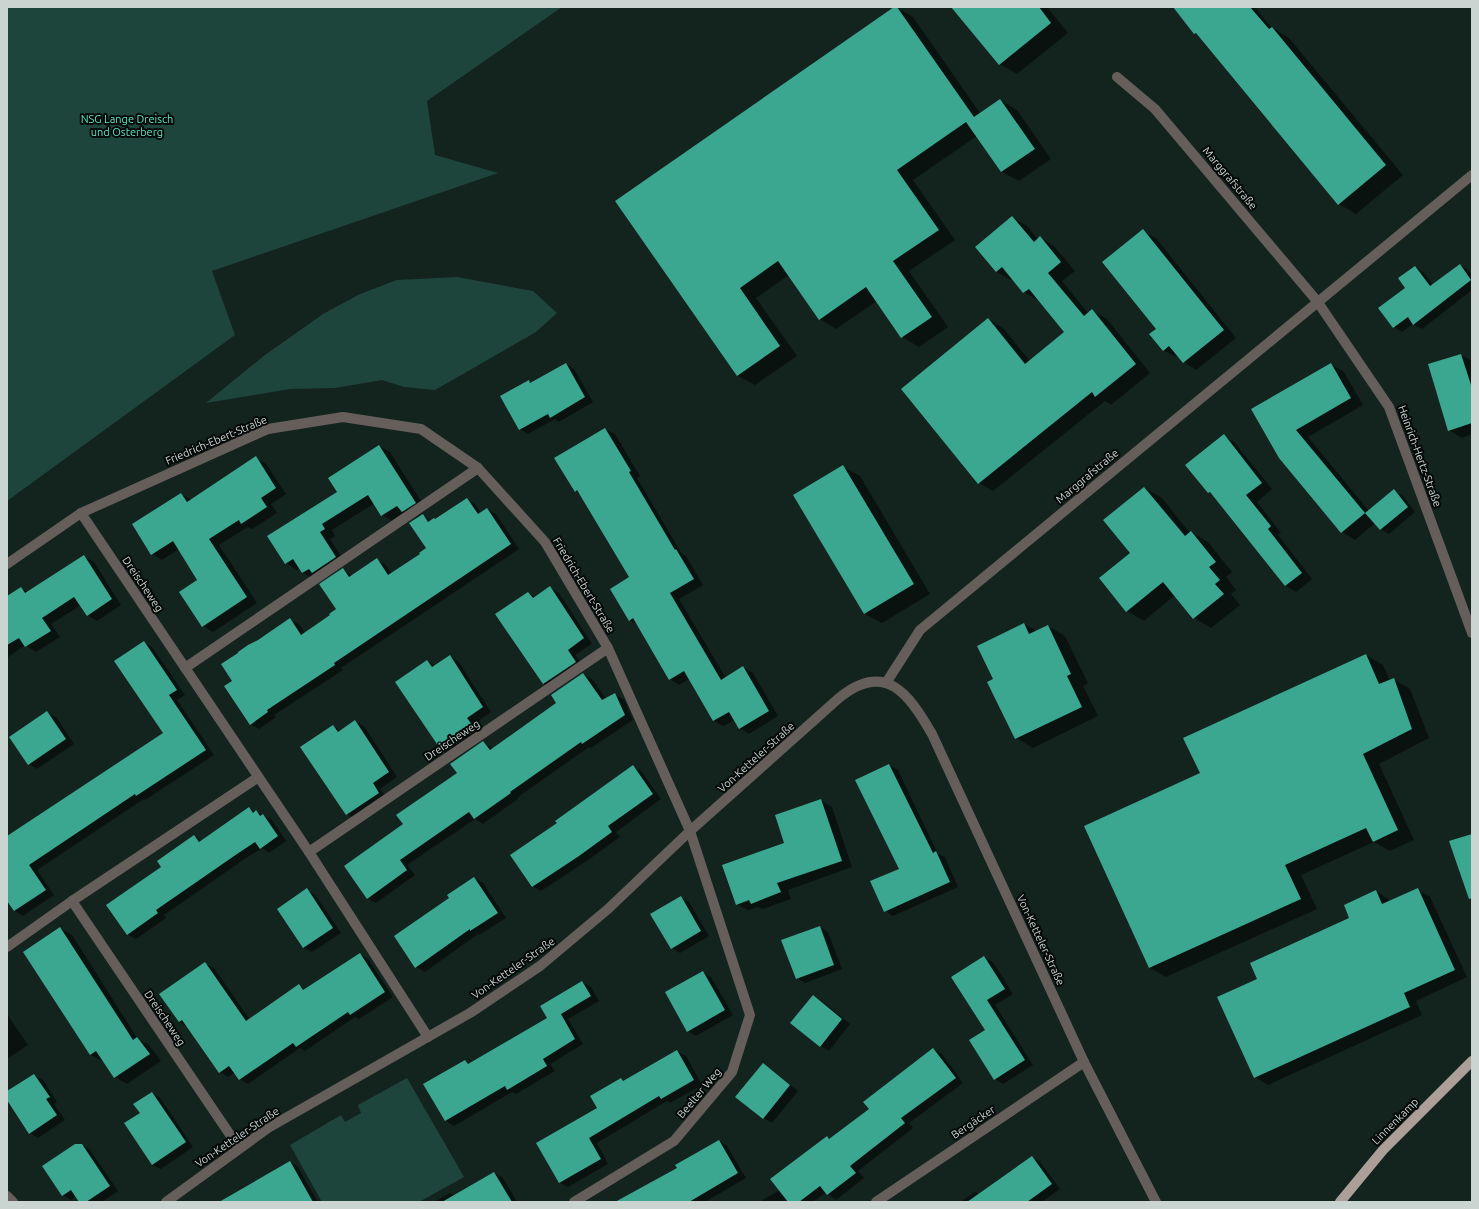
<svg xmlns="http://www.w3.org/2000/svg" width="1479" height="1209" viewBox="0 0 1479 1209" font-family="Ubuntu,sans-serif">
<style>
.green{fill:#1e453c}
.shadow{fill:#0007;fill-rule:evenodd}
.building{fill:#3ba790}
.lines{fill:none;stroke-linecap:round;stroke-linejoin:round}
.minor{stroke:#655e5b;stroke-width:10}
.major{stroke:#ac9e98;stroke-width:10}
.labels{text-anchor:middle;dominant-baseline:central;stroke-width:4;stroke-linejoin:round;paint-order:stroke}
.park-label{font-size:11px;fill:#5de7c9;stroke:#050a09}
.street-label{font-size:11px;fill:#cad4d1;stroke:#050a09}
</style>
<rect width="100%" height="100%" fill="#13231e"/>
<g class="green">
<path d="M7 7H562L427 101 435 155 498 173 212 271 235 335 7 501Z"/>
<path d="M457 277 533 291 557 313 536 332 435 390 404 387 382 380 335 388 290 389 206 403 265 355 323 314 360 294 397 280Z"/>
<path d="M407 1078 464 1177 419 1202H322L290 1145 341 1115 345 1122 361 1113 358 1105Z"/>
</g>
<g class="shadow">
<path d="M896 7 913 17 980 113 1000 100 1017 110 1051 159 1019 181 1002 172 977 136 913 180 955 240 909 271 948 327 919 347 902 337 877 301 836 329 820 319 789 275 756 298 797 356 755 385 738 376 617 202Z"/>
<path d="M952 7H1047L1068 33 1017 74 1000 64Z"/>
<path d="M1174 7H1255L1270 26 1289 38 1403 175 1356 214 1339 204 1200 36 1195 33Z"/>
<path d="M1012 217 1027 226 1038 239 1040 237 1054 246 1075 271 1062 281 1088 313 1092 311 1107 319 1150 373 1111 405 1105 401 993 491 979 483 988 319 1003 328 1030 361 1065 332 1039 301 1024 292 1013 279 1011 280 997 272 976 247Z"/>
<path d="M1143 231 1156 238 1236 338 1196 370 1184 362 1178 356 1176 357 1163 350Z"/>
<path d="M1460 265 1468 270 1472 275V290L1422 329 1413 324 1402 332 1394 327 1415 267 1423 272 1433 285Z"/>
<path d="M1461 355 1472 361V434L1462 438 1449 430Z"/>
<path d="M566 364 574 369 593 402 559 422 555 419 528 434 520 429 529 381 532 383Z"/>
<path d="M1331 364 1344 372 1363 405 1308 437 1369 511 1394 491 1402 495 1415 512 1389 534 1380 529 1375 523 1355 540 1342 532 1280 458Z"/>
<path d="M605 429 615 434 640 476 637 478 682 554 686 556 703 585 679 599 726 678 743 667 753 673 778 716 749 734 740 728 735 720 723 726 714 721 689 679 679 685 670 679 638 625 630 620 631 577 581 495 575 491Z"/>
<path d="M1224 436 1234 442 1272 489 1257 502 1281 533 1278 535 1312 579 1296 592 1286 586 1215 496 1209 493Z"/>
<path d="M379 446 390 452 426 509 393 521 382 515 375 503 332 530 335 536 330 539 346 564 314 579 303 573 300 568 297 570 286 563 339 493Z"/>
<path d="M256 458 266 464 286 494 271 504 277 513 252 529 248 527 219 545 257 603 213 632 203 626 199 580 179 549 162 560 152 554 181 494 192 500Z"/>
<path d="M843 467 860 476 930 594 882 623 865 614 794 495Z"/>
<path d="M1145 488 1162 498 1190 533 1191 532 1208 542 1232 572 1226 577 1236 590 1231 594 1240 605 1211 628 1194 618 1175 595 1144 621 1127 611 1131 553Z"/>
<path d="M467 499 475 504 481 513 487 509 496 514 519 549 341 668 343 670 274 715 276 717 259 729 250 724 233 681 258 640 290 620 299 624 305 634 332 616 337 609 343 569 352 576 377 560 385 564 392 574 421 555 427 549 423 515 432 521 435 520Z"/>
<path d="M84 557 94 562 121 605 97 621 87 615 81 605 51 624 60 637 36 652 25 645 7 658V598L21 588 28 592Z"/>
<path d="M550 588 559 593 592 644 575 655 584 667 552 688 544 684 497 614 528 593 536 597Z"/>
<path d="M1024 624 1037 631 1048 626 1065 636 1088 683 1083 686 1098 716 1033 748 1016 738 994 680Z"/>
<path d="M144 642 152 647 185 695 177 700 214 755 145 800 144 799 37 870 54 895 23 916 15 911 7 899V833L9 836 164 733Z"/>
<path d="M1366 655 1383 665 1390 681 1393 679 1410 689 1429 738 1379 764 1414 840 1390 851 1374 842 1301 875 1317 909 1166 977 1150 968 1201 773Z"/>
<path d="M450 656 458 661 491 712 475 723 483 736 452 757 444 752 427 661 436 666Z"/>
<path d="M583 674 592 679 606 699 615 695 624 699 633 720 591 748 589 747 518 797 519 798 483 824 475 819 407 865 415 875 376 903 367 898 404 824 458 773 483 742 493 749 557 704Z"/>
<path d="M48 713 56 717 74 744 37 769 29 764Z"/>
<path d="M355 721 364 726 397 777 380 789 387 798 356 819 347 814 333 726 341 731Z"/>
<path d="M889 765 898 770 938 854 945 857 958 887 893 916 885 911 900 869Z"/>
<path d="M633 767 641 771 661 799 616 832 620 837 588 860 541 891 532 886 558 824Z"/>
<path d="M820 800 832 807 852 867 788 890 791 899 763 909 758 907 748 910 737 904ZM754 899 744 903V901Z"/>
<path d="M249 808 272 820 286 841 269 853 262 848 246 858 164 915 166 918 136 939 127 934 162 867 194 836 202 841Z"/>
<path d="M474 878 483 883 506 918 479 935 478 934 425 972 416 967 450 898Z"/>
<path d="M307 890 315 895 341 933 312 952 303 947Z"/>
<path d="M1418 890 1430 897 1467 977 1416 1001 1422 1015 1268 1085 1255 1077 1259 979 1351 918 1376 891 1388 899 1390 902Z"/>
<path d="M681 898 689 902 709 936 680 953 672 948Z"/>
<path d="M820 927 828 932 842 969 805 983 797 978Z"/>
<path d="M60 928 72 935 138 1039 149 1045 161 1061 127 1084 115 1077 104 1061H102L91 1055 24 952Z"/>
<path d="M360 954 368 959 393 997 359 1019 355 1017 305 1051 300 1048 248 1084 240 1079 235 1072 228 1077 220 1072 188 1027 179 1022 205 964 214 968 250 1020 299 985 306 990Z"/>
<path d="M984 957 993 962 1013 994 995 1005 1033 1065 1003 1084 995 1079 986 1030Z"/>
<path d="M703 972 711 977 733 1015 696 1036 688 1031Z"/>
<path d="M582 982 591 987 599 1001 568 1019 583 1044 550 1064 555 1071 516 1094 512 1092 454 1126 446 1121 425 1085 465 1061 470 1064 548 1018Z"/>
<path d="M813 996 822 1001 850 1024 829 1051 820 1046Z"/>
<path d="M7 1014 28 1045 7 1059Z"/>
<path d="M933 1049 942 1054 963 1083 909 1123 913 1128 858 1171 864 1178 836 1200 826 1192 813 1202H759L780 1190 827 1137 831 1139 870 1109Z"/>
<path d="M677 1051 686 1056 702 1085 670 1103 667 1101 597 1143 608 1164 568 1187 560 1183 621 1079 624 1081Z"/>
<path d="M763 1065 771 1069 798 1091 772 1123 763 1118Z"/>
<path d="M34 1075 43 1080 57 1102 54 1104 65 1120 38 1138 30 1133 7 1098V1092Z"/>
<path d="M152 1093 160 1098 193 1147 161 1169 152 1165 141 1113Z"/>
<path d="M719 1141 727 1146 746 1178 705 1202H618L678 1168Z"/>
<path d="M82 1145 90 1150 118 1191 102 1202H81L76 1196 71 1200 63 1195Z"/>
<path d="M1032 1157 1040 1162 1060 1189 1042 1202H960L975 1192 979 1194Z"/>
<path d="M290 1162 298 1167 318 1202H232Z"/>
<path d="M494 1173 503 1178 517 1202H434L450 1193 455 1196Z"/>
</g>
<g class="building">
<path d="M894 7H897L974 117 1000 99 1035 149 1001 172 966 122 897 170 939 230 893 261 932 317 901 338 866 287 819 320 778 261 740 288 780 346 737 376 615 201Z"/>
<path d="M951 7H1039L1051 23 999 65Z"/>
<path d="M1173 7H1250L1269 29 1272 27 1386 165 1338 205 1196 33 1194 34Z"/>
<path d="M1012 216 1034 242 1040 236 1061 262 1048 273 1084 316 1092 309 1136 364 1095 397 1092 392 978 484 901 389 988 318 1025 364 1064 332 1029 289 1023 293 1002 267 996 272 975 247Z"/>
<path d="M1143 229 1224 330 1183 363 1169 346 1163 351 1149 334 1156 329 1102 262Z"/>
<path d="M1460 264 1471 280 1413 325 1408 317 1393 328 1378 308 1405 288 1398 278 1415 266 1430 286Z"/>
<path d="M1461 354 1472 388V423L1448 431 1428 364Z"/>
<path d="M566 363 585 397 550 418 548 414 519 430 500 396 529 380 530 383Z"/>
<path d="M1331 363 1351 398 1296 430 1365 513 1341 533 1279 458 1251 409Z"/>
<path d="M605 428 631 471 629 472 675 550 676 549 694 579 670 593 721 680 743 666 769 711 739 729 729 712 713 721 684 671 669 680 633 618 629 621 610 589 629 577 577 490 575 492 554 458Z"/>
<path d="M1224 434 1262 483 1246 495 1271 526 1268 529 1302 573 1285 586 1210 492 1208 493 1185 465Z"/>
<path d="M379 445 416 503 402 512 397 506 381 516 368 495 322 524 325 529 320 532 336 557 312 573 309 569 302 573 293 559 285 564 267 536 337 492 328 478Z"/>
<path d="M256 456 276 488 261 498 267 507 241 524 239 520 209 539 247 597 202 627 179 592 197 580 173 541 151 555 132 524 181 493 187 502Z"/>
<path d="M843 465 914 584 864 614 793 495Z"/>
<path d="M1144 487 1185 536 1191 531 1216 562 1209 567 1220 580 1215 584 1224 594 1193 619 1163 582 1126 612 1099 578 1130 553 1103 520Z"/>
<path d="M1394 489 1408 507 1380 530 1365 513Z"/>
<path d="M467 498 478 514 487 508 511 544 334 663 335 665 267 710 268 712 250 725 224 686 232 681 221 664 238 653V652L248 645 258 640 290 618 301 635 330 615 329 614 336 609 319 584 343 568 349 577 377 558 388 575 420 554 419 553 426 548 409 523 423 514 428 522 434 518 435 519Z"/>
<path d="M84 555 112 599 87 616 74 597 42 618 51 631 25 647 19 638 7 645V596L21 587 25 593Z"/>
<path d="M550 586 584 638 568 650 576 662 543 684 495 614 528 592 533 598Z"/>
<path d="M1024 623 1029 634 1048 625 1071 674 1067 676 1082 707 1015 739 987 682 993 679 977 646Z"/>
<path d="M144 641 177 690 169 695 206 750 136 796 135 794 29 865 46 890 14 911 7 901V836L163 733 114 661Z"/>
<path d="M1366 654 1379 684 1394 678 1412 729 1363 754 1398 830 1373 842 1366 828 1285 865 1301 899 1149 968 1084 826 1200 773 1183 738Z"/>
<path d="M450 655 483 707 467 718 476 730 443 753 395 682 427 660 432 667Z"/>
<path d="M583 673 602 700 615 693 625 715 582 744 581 742 510 792 511 793 474 819 469 812 400 860 407 870 367 899 344 866 403 824 396 815 457 773 450 764 483 741 490 750 556 703 551 695Z"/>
<path d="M47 711 66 739 28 765 9 737Z"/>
<path d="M355 720 389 772 373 783 379 793 346 815 300 747 333 725 338 732Z"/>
<path d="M889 764 933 853 936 851 950 882 884 912 870 881 899 869 855 780Z"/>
<path d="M633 765 653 794 608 826 612 832 579 856 532 887 510 855 557 823 555 821Z"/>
<path d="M821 799 842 861 777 883 781 892 751 904 749 900 736 905 722 865 784 843 775 815Z"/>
<path d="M249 807 253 813 256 810 260 816 263 814 278 836 260 849 255 842 237 854 156 910 158 913 127 935 106 905 161 867 157 861 194 835 199 842Z"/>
<path d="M1472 834V898L1469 899 1449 841Z"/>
<path d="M474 877 498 913 470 931V929L415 968 394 936 449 898 447 895Z"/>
<path d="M307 888 333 928 303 948 277 909Z"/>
<path d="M1418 888 1455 970 1404 993 1410 1007 1254 1078 1217 997 1257 979 1250 963 1349 918 1344 905 1376 890 1382 904Z"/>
<path d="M681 896 701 931 671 949 650 914Z"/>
<path d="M820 926 834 965 796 979 781 940Z"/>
<path d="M60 927 133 1040 137 1037 150 1054 114 1078 96 1051 90 1055 23 952Z"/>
<path d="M360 953 385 992 350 1015 348 1012 296 1047 293 1043 239 1080 229 1066 219 1073 182 1020 179 1022 159 994 205 962 246 1021 299 984 303 990Z"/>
<path d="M984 956 1005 989 987 1000 1025 1060 994 1080 969 1040 985 1030 951 977Z"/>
<path d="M703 971 725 1010 687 1032 665 992Z"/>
<path d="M582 981 591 996 561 1014 575 1039 543 1059 547 1066 507 1090 505 1086 445 1121 423 1084 465 1060 468 1064 547 1018 540 1006Z"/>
<path d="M813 995 842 1019 820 1047 790 1023Z"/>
<path d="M933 1048 956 1078 901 1118 905 1123 850 1166 856 1173 827 1195 820 1186 799 1202H788L770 1179 827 1136 829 1139 869 1109 863 1102Z"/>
<path d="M677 1050 694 1080 661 1099 659 1096 589 1138 601 1159 559 1183 536 1143 597 1108 590 1096 621 1078 623 1081Z"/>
<path d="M763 1063 790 1085 763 1119 735 1097Z"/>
<path d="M34 1074 50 1097 46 1099 57 1115 29 1134 7 1100V1091Z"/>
<path d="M152 1092 186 1142 152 1165 124 1123 140 1113 133 1104Z"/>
<path d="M719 1140 738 1173 689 1202H615L677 1168 675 1165Z"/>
<path d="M75 1144H82L110 1186 86 1202H79L71 1190 62 1196 42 1166Z"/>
<path d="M1032 1156 1052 1184 1027 1202H967Z"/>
<path d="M290 1161 313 1202H219Z"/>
<path d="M494 1172 512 1202H442Z"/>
</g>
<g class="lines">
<g class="minor">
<path d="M1117 77 1155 109 1317 301 1389 407 1472 633"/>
<path d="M81 513 309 852 428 1037"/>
<path d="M7 564 81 513 268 429 343 417 421 429 478 468 545 542 608 648 690 831 750 1015 732 1072 674 1141 574 1202"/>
<path d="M185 668 478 468"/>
<path d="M886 683 920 630 1472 175"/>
<path d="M309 852 608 648"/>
<path d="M72 901 239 1148"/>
<path d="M7 947 72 901 257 778"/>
<path d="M7 1196 13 1202"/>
<path d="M166 1202 268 1128 470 1013 540 966 608 909 690 831 839 698C885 660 909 694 932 734L1084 1062 1156 1202"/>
<path d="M876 1202 1084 1062"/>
</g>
<path class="major" d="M1340 1202 1383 1150 1472 1061"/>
</g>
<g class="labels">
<g class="park-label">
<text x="127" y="119">NSG Lange Dreisch<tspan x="127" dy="13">und Osterberg</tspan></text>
</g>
<g class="street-label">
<text transform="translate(1230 178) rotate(50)">Marggrafstraße</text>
<text transform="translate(216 440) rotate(-23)">Friedrich-Ebert-Straße</text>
<text transform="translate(1420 456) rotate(70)">Heinrich-Hertz-Straße</text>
<text transform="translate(1087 476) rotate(-40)">Marggrafstraße</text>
<text transform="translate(143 584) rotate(56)">Dreischeweg</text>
<text transform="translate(584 585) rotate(59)">Friedrich-Ebert-Straße</text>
<text transform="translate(452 740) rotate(-34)">Dreischeweg</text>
<text transform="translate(756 757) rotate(-42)">Von-Ketteler-Straße</text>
<text transform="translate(1041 940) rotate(65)">Von-Ketteler-Straße</text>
<text transform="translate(513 968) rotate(-35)">Von-Ketteler-Straße</text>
<text transform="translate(165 1018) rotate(56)">Dreischeweg</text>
<text transform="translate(699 1093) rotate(-50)">Beelter Weg</text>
<text transform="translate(1395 1121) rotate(-45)">Linnenkamp</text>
<text transform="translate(973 1122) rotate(-34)">Bergäcker</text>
<text transform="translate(237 1137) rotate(-34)">Von-Ketteler-Straße</text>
</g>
</g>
<rect width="1479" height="1209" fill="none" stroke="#cad4d1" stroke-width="16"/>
</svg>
